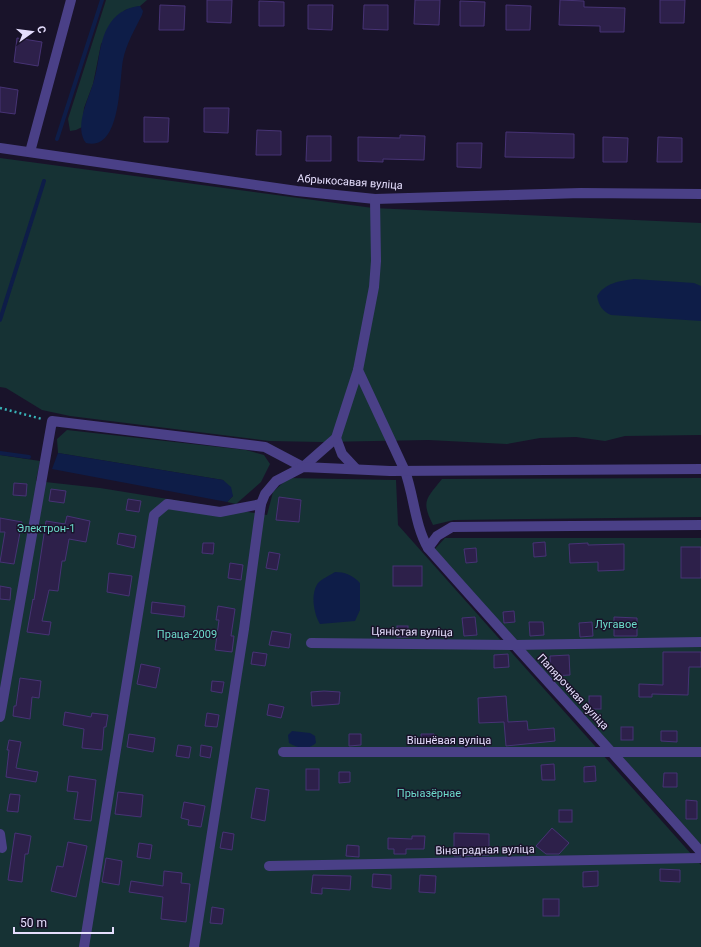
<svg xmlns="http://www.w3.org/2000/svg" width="701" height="947" viewBox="0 0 701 947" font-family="Roboto,sans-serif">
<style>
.green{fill:#163234}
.water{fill:#0e1d48}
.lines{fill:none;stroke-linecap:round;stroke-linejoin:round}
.stream{stroke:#0e1d48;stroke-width:4}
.building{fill:#2d204a;stroke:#473375}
.path{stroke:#38b2b7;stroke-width:2.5;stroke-dasharray:2 3;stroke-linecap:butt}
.minor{stroke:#4a4087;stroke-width:10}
.labels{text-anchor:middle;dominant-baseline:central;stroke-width:3;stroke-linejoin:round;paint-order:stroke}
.street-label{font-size:11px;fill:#e5defd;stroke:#19132a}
.park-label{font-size:11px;fill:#6cdbcb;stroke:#19132a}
</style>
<rect width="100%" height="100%" fill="#19132a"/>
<g class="green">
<path d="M106 0H147L140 6 125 10 101 44 93 84 84 108 82 127 76 130 70 131 68 119Z"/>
<path d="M0 158 373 208 701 223V435L625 436 605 441 576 437 540 438 507 444 428 440 322 442 269 441 70 416 42 410 6 388 0 387Z"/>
<path d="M67 430 246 450 264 455 270 464 261 482 236 504 227 502 233 496 223 480 58 453 57 439Z"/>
<path d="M0 455 40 461 36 481 100 488 267 515 273 492 288 478 396 480 398 525 701 865V947H0Z"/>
<path d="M701 478V517L454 520 433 525C421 501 426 499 442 479Z"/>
<path d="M445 538H701V846L669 808 433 551Z"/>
</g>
<g class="water">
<path d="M140 6 143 11 142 15C135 29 126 44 123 60 119 82 121 152 86 143 74 127 88 100 93 84 100 63 98 40 111 22 118 12 129 7 140 6Z"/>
<path d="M634 279 694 283 701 286V321L611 315C602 311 599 306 597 296 605 283 619 281 634 279Z"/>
<path d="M58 453 223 480 231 487 233 496 227 502 52 469Z"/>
<path d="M335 572C344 572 353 575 360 583V610L355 621 320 624C314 614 310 594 318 583 322 579 330 575 335 572Z"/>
<path d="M292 731 310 733 315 736 316 743C307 751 298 748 289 743L288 735Z"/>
</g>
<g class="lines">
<g class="stream">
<path d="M57 139 102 0"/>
<path d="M0 320 44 181"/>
<path d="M0 453 29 457"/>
</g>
</g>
<g class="building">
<path d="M207 0H232L231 23 207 22Z"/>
<path d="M415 0H440L439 25 414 24Z"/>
<path d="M560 0 584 1V7L625 8 624 32H600V26L559 25Z"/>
<path d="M660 0H685L684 23H660Z"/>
<path d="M259 1 284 2V26H259Z"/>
<path d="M460 1 485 2 484 26H460Z"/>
<path d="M160 5 185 6 184 30H159Z"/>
<path d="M308 5H333L332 30 308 29Z"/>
<path d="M364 5H388V30L363 29Z"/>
<path d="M506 5 531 6 530 30H506Z"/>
<path d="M17 38 42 42 38 66 14 62Z"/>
<path d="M0 87 18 90 15 114 0 112Z"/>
<path d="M204 108H229L228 133 204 132Z"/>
<path d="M144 117 169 118 168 142H144Z"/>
<path d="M257 130 281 131V155H256Z"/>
<path d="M506 132 574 134V158L505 157Z"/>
<path d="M400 135 425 136 424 160 383 159V162L358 161V137L400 138Z"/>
<path d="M307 136H331V161H306Z"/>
<path d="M603 137 628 138 627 162H603Z"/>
<path d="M658 137 682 138V162H657Z"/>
<path d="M457 143H482L481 168 457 167Z"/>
<path d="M14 483 27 484 26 496 13 495Z"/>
<path d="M51 489 66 491 64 503 49 501Z"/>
<path d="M279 497 301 500 299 522 276 520Z"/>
<path d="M128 499 141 501 139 512 126 510Z"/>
<path d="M67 516 90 521 86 542 69 539 65 561H62L58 591 49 590 42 621 51 622 49 635 27 632 33 599 34 600 46 521 65 524Z"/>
<path d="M0 518 22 522 14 564 0 562 5 532H0Z"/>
<path d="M119 533 136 536 134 548 117 544Z"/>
<path d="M545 542 546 556 534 557 533 543Z"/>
<path d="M203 543H214L213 554 202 553Z"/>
<path d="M588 543V545L624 544V570L598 571V562L570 563 569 544Z"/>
<rect x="681" y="547" width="20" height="31"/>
<path d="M476 548 477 562 466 563 464 549Z"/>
<path d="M269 552 280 554 277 570 266 568Z"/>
<path d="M230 563 243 565 241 580 228 578Z"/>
<rect x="393" y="566" width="29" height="20"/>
<path d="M109 573 132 576 129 596 107 592Z"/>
<path d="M0 586 11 588 10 600 0 599Z"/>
<path d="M152 602 185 606 184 617 151 613Z"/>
<path d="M218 606 235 609 231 636H234L232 652 215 650 219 620H216Z"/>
<path d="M514 611 515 622 504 623 503 612Z"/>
<path d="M475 617 477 635 464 636 462 618Z"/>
<path d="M614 617 637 618V636H614Z"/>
<path d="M529 622H543L544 635 530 636Z"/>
<path d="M592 622 593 636 580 637 579 623Z"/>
<rect x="397" y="626" width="11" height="11"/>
<path d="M272 631 291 634 289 648 269 645Z"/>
<path d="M253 652 267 654 265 666 251 664Z"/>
<path d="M663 652H701V667H689L688 695 652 694V697H639V684L663 685Z"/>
<path d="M508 654 509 667 494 668V655Z"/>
<path d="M569 655 570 675 551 676 550 656Z"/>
<path d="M141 664 160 668 156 688 137 684Z"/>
<path d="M20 678 41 681 39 698 32 697 30 719 13 716 14 706H16Z"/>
<path d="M212 681 224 682 222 693 211 691Z"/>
<path d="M324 691 340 692 339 704 312 706 311 692Z"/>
<path d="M506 696 508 722 527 721 528 730 554 728 555 741 506 746 504 722 479 723 478 698Z"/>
<rect x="589" y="696" width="12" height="13"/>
<path d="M269 704 284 707 281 718 267 715Z"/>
<path d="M65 712 91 717 92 713 108 715 106 727H104L102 750 82 748 84 729 63 725Z"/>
<path d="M207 713 219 715 217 727 205 726Z"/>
<rect x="621" y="727" width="12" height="13"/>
<path d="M661 731H677V742L661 741Z"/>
<path d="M129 734 155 738 153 752 127 747Z"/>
<path d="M349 734H361V745L349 746Z"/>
<path d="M421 734H434V744L422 745Z"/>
<path d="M9 740 21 742 16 768 38 772 36 782 6 777 9 750H7Z"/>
<path d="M178 745 191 747 189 758 176 756Z"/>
<path d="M201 745 212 747 210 758 200 756Z"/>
<path d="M554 764 555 780H542L541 765Z"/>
<path d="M595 766 596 781 584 782V767Z"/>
<rect x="306" y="769" width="13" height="21"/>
<path d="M339 772H350V782L339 783Z"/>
<path d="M664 773H677V787H663Z"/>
<path d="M69 776 96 780 91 821 74 819 78 792 67 791Z"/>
<path d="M256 788 269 790 265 821 251 818Z"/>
<path d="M118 792 143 795 141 817 115 814Z"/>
<path d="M10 794 20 795 18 812 7 811Z"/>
<path d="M686 800 697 801V819H686Z"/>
<path d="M184 802 205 806 201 827 188 825 189 820 181 818Z"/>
<rect x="559" y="810" width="13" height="12"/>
<path d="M552 828 569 843 559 854H546L536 846Z"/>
<path d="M223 832 234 834 232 850 220 848Z"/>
<path d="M15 833 31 836 28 854H25L22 882 8 880Z"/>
<path d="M454 833 489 834V855L454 856Z"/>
<path d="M412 836H425L424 849H406V854H394V849H388V838L412 839Z"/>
<path d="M68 842 87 846 76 897 51 891 57 866 63 867Z"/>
<path d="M139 843 152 845 150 859 137 857Z"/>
<path d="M347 845 359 846V857L346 856Z"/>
<path d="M106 858 122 861 119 885 102 882Z"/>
<path d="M660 869 680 870V882L660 881Z"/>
<path d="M164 871 182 873 181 883 190 884 186 922 161 919 163 897 129 892 131 881 163 886Z"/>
<path d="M598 871V886L583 887V872Z"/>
<path d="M373 874 391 875V889L372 887Z"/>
<path d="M313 875 351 876 350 890 322 888V894L311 893Z"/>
<path d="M420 875 436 876 435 893 419 892Z"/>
<rect x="543" y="899" width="16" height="17"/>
<path d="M212 907 224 909 222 924 210 923Z"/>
</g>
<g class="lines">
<path class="path" d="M0 408 42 419"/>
<g class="minor">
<path d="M0 148 297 191 375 199 581 193 701 194"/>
<path d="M30 152 71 0"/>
<path d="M375 199 376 261 374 287 358 370 405 471C414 496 415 526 428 548 518 650 611 750 701 852"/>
<path d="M336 438 342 454 356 469"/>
<path d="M428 548 437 536 452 527 701 525"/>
<path d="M311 643 513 645 701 642"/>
<path d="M0 717 52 421 265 447 303 467 336 438 358 370"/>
<path d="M283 752H701"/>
<path d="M0 834 2 848"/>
<path d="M269 866 701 858"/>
<path d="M84 947 154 515 167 504 220 512 261 504"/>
<path d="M194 947 244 629 261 504 265 494 276 481 303 467 390 471 701 469"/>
</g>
</g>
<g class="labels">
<g class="street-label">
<text transform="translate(350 182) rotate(4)">Абрыкосавая вуліца</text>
<text transform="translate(412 632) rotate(1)">Цяністая вуліца</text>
<text transform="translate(573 692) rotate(47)">Папярочная вуліца</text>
<text x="449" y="740">Вішнёвая вуліца</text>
<text transform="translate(485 850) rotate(-1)">Вінаградная вуліца</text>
</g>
<g class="park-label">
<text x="46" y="528">Электрон-1</text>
<text x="616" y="624">Лугавое</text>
<text x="187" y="634">Праца-2009</text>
<text x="429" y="793">Прыазёрнае</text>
</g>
</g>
<g transform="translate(32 32) rotate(76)" stroke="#19132a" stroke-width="3" paint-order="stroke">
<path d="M0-3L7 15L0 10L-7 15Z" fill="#e5defd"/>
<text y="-6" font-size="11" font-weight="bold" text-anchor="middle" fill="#e5defd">С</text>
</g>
<path d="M14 927v6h99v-6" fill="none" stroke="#e5defd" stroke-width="2"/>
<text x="20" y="927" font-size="12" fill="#e5defd" stroke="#19132a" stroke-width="3" paint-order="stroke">50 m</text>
</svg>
